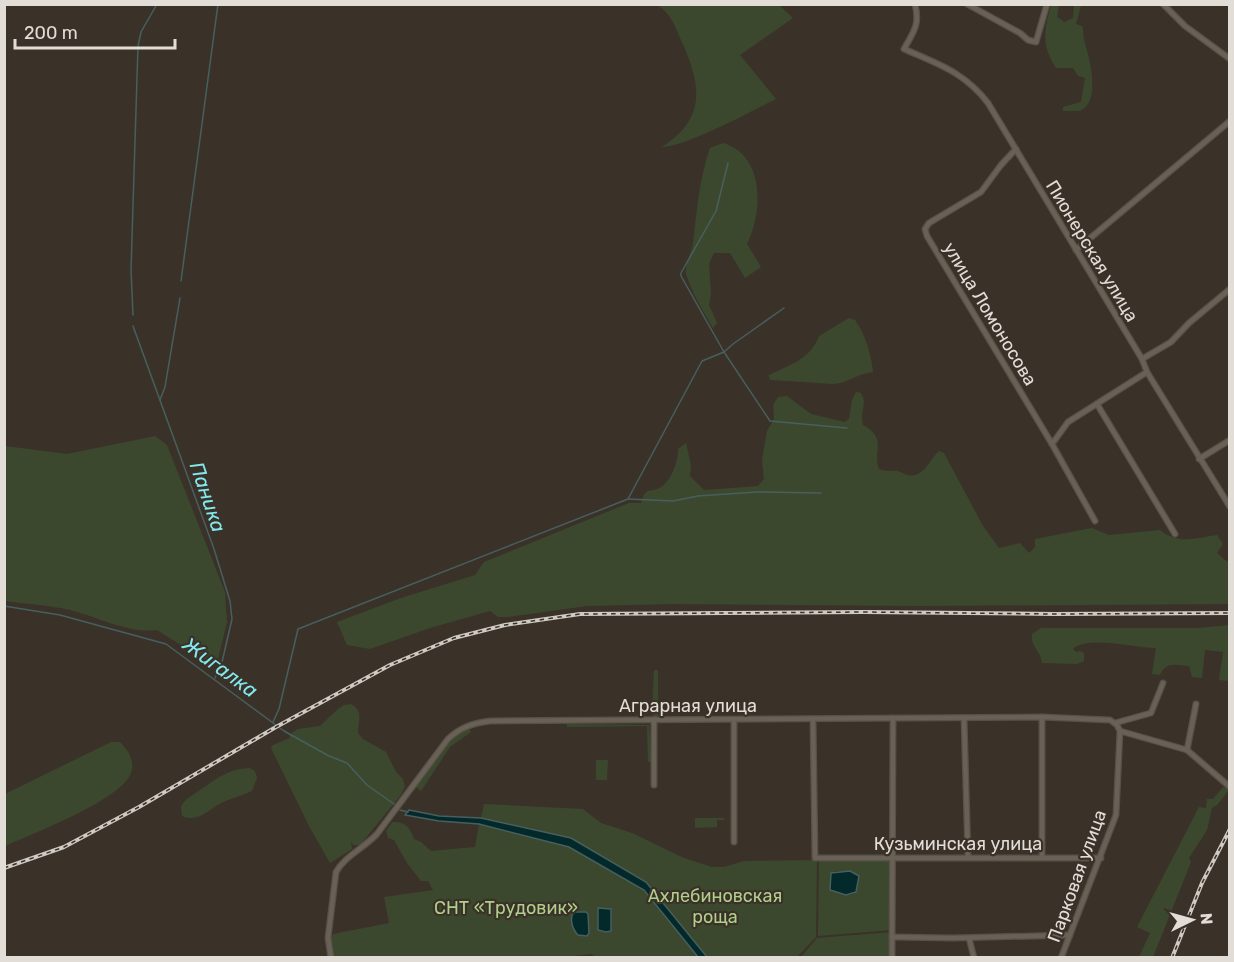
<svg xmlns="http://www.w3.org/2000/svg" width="1234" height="962" viewBox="0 0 1234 962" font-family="Rubik,sans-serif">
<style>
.green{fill:#3c482e;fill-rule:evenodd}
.water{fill:#04292b;stroke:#475f5f;stroke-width:1.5}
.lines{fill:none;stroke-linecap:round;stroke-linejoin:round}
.stream{stroke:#475f5f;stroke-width:1.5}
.minor-casing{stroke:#575149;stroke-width:7}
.minor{stroke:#696056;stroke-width:4.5}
.rail-casing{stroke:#d0cac4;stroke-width:4}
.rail{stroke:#3a3229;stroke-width:1.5;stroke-dasharray:4.5;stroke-linecap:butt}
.labels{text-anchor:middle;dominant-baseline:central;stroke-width:4.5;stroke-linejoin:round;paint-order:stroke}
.street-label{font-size:18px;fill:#e2ddd7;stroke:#3a3229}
.park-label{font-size:18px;fill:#b0cf8a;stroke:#3a3229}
.water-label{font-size:20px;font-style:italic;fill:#82eaef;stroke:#3a3229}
</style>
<rect width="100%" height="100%" fill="#3a3229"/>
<g class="green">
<path d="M657 5H779L793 18 740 55 776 99C752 111 686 147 662 147 707 118 701 85 682 42 675 27 672 14 657 5Z"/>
<path d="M1051 5H1059L1057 17 1065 22 1073 18 1074 5H1081L1076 24 1082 26C1084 30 1083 35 1084 40 1089 57 1102 101 1080 111H1063V107L1081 102 1085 78 1078 76 1073 68H1056C1041 44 1044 31 1051 5Z"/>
<path d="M723 143C765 155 763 212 747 244L761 267 745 278 730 253H714L709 264 711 294 709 305 717 323 713 328C703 311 692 293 686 274 684 265 692 253 693 243 697 211 699 179 710 148Z"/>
<path d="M849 318 855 320C866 336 871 354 873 372 856 374 848 383 834 384L771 380 769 378V375C789 365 811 359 819 336Z"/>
<path d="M856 392 861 393C868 404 859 413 863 425 888 439 872 451 879 469 888 472 890 470 898 471 901 472 904 474 907 475 923 479 930 459 939 451L944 453 983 526 999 548 1020 543 1029 553 1035 547V539L1092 528 1109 535 1160 530C1178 545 1196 538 1217 535L1223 544 1217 553 1225 560 1229 562V604L920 606 674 604 587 606 508 617H498L490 611 430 628 370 649 347 645 337 622 398 599 475 575 484 562 629 503H641C646 485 649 494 661 487 671 481 679 460 678 449L686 443 691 466 690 476 704 490 758 486 764 479 762 460 767 431 774 419 773 405 778 397 787 396 811 414 845 422 849 419 852 400Z"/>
<path d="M155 436 167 445 225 592 227 622 217 663 211 664 157 630C129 634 98 617 70 610 49 605 26 604 5 601V446L67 454Z"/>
<path d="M1229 625V681L1219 680 1223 652 1205 650 1202 678 1192 677 1189 666C1176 665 1166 661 1160 675L1152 674 1156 648C1135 648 1087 635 1073 649L1076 652 1080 651 1084 653V661L1077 664 1042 663C1041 651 1030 646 1032 634L1041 628H1199Z"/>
<path d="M654 670H658V713H661V717H653L652 713Z"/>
<path d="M351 704C364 711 358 721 358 733L363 739 386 752 396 772 403 779 405 787 400 796 360 845H353L351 841 352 849 330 863 309 826 271 748 273 745 290 738 289 735 298 729 320 726 338 709 344 705Z"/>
<path d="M567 724 649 725 652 762H648L647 726 567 727Z"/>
<path d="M469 728 471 732 450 747 421 791 416 787C431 765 445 741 469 728Z"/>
<path d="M111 742H120C129 751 136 763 130 775 118 801 32 834 5 846V794Z"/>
<path d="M596 760H608L607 780H596Z"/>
<path d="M249 768 255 771 257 778 252 791C242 796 231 798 221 803 208 810 198 823 182 816L181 806C186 798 193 795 200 790 218 778 226 770 249 768Z"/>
<path d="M1223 787 1228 789V791L1218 804 1212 808 1207 830 1189 858 1191 862 1153 957H1139L1150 933 1137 927 1199 807 1206 808 1207 799H1213Z"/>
<path d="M484 804 583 809 601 823 632 833 684 858 712 867H724L744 861 817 860 816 937 797 957H707L646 882 571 838 481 818Z"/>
<path d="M695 818H724V820H717V827L695 828Z"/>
<path d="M392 822C405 821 410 827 414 839L421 842 431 851 475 847 479 824 569 847 644 890 698 957 596 958 592 954 555 958H334L330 942 333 934 389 923 384 897 433 890 428 881H421L407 863 394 840 388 838 386 831ZM598 908 611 909 612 919 610 932 600 931 597 921ZM578 911 588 914 589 933 574 931 572 924V914Z"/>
<path d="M819 860 892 861V930L818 936ZM834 871H852L854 894 848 895 832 891Z"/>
<path d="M892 932V957L800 958 817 938Z"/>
</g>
<g class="water">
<path d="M409 810 439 816 481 818 571 838 646 882 707 957H698L644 890 569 847 479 824 439 821 405 815Z"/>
<path d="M850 871 859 876 856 892 846 895 830 890 831 873Z"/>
<path d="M598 908 611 909V931L606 932 598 930Z"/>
<path d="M574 912H586L588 914 589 933 587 936 578 935C572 929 569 918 574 912Z"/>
</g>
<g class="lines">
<g class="stream">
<path d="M728 163 716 211 681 273V276L724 352 770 421 847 428"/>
<path d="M181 281 218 4"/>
<path d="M133 315 131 270 138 46 141 32 157 4"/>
<path d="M133 326 214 549 230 601 232 619 222 662 215 678"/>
<path d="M160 400 165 387 180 298"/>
<path d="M628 499 673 501 698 496 756 492 821 493"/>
<path d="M4 606 60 615 166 644 284 731 329 756 347 763 367 785 394 804"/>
<path d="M273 722 279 709 298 629 628 499 702 361 724 352 733 344 784 308"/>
<path d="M400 810 408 812"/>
</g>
<g class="minor-casing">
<g id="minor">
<path d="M915 4C920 25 914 31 904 49 938 64 964 72 988 103L1142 359 1147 372 1230 507"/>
<path d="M967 4 1020 33 1028 40 1036 42 1047 4"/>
<path d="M1163 4 1185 26 1230 59"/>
<path d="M1016 149 1001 165 981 192 929 223 925 229 927 236 1052 444 1095 521"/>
<path d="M1076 250 1230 121"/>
<path d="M1142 359 1171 342 1189 323 1230 289"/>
<path d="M1097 404 1175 534"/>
<path d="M1052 444 1068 422 1147 372"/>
<path d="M1199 459 1230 440"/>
<path d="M1042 717V857"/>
<path d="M964 718 968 857"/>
<path d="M813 719 815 858H1101"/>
<path d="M654 720V785"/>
<path d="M734 720V842"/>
<path d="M1115 723 1151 713 1163 683"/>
<path d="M1187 750 1196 704"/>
<path d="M892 937 953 938 1070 935"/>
<path d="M969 938 974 958"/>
<path d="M331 958 328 938 336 872C345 856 364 848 377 834L448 739C461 727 473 723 490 721L1042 717 1110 720 1117 725 1120 731 1187 750 1230 787"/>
<path d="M892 958 893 718"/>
<path d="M1061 958 1116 815 1120 731"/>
</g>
</g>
<use href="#minor" class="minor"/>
<g class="rail-casing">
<g id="rail">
<path d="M4 868 64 847 139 807 276 727 390 665 454 638 505 625 580 614 864 612 1054 614 1230 613"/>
<path d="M1172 958 1202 883 1230 829"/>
</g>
</g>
<use href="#rail" class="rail"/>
</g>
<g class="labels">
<g class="street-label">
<text transform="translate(1092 251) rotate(59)">Пионерская улица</text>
<text transform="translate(990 314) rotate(59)">улица Ломоносова</text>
<text x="688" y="706">Аграрная улица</text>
<text x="958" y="844">Кузьминская улица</text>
<text transform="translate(1077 876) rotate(-70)">Парковая улица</text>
</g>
<g class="park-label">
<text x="715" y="896">Ахлебиновская<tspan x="715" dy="21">роща</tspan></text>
<text x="506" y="908">СНТ «Трудовик»</text>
</g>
<g class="water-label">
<text transform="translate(208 497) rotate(71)">Паника</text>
<text transform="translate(220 667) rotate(36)">Жигалка</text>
</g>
</g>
<rect width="1234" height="962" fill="none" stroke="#e2ddd7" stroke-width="12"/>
<g transform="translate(1192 920) rotate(85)" stroke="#3a3229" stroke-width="4.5" paint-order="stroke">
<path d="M0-4.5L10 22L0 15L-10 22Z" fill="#e2ddd7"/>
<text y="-9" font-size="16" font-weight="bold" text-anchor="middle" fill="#e2ddd7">N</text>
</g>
<path d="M15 39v9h160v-9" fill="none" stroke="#e2ddd7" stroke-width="3"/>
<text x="24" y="39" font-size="18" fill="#e2ddd7" stroke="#3a3229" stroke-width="4.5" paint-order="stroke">200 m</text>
</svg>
